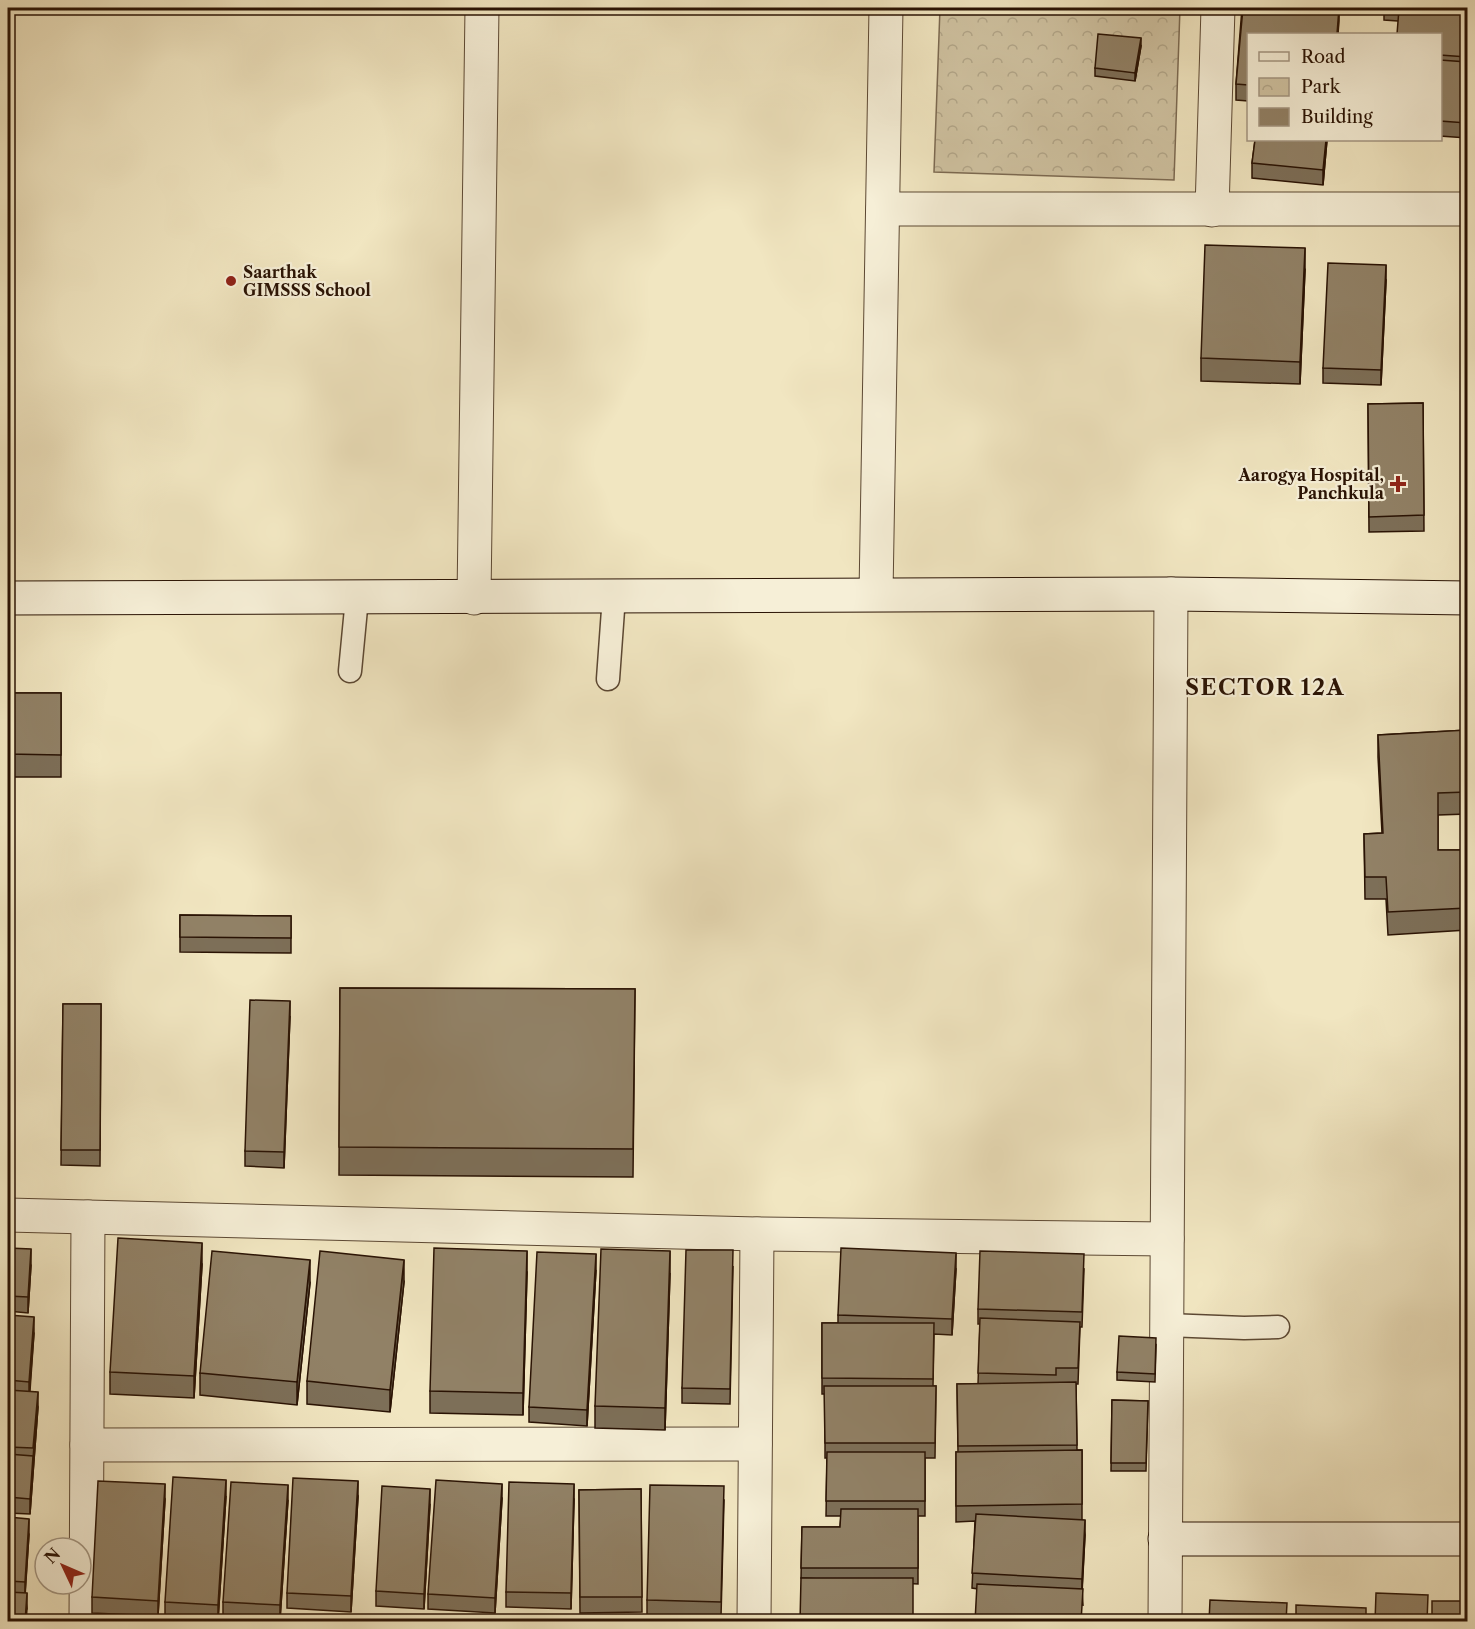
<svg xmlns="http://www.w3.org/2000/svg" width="1475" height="1629" viewBox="0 0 1475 1629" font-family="'Libre Caslon Text',serif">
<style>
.park{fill:url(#park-crowns);stroke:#7c6a52;stroke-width:1.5}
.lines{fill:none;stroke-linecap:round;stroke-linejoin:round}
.lane-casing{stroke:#5c4833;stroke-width:25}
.street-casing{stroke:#5c4833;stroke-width:35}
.secondary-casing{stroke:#2a1304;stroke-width:35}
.lane{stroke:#f6efd7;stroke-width:22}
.street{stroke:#f6efd7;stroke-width:33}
.secondary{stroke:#f6efd7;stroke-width:33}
.wall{fill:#7d6f58;stroke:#2a1304;stroke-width:1.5}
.shaded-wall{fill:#665a47;stroke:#2a1304;stroke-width:1.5}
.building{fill:#918166;stroke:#2a1304;stroke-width:1.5}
.poi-dot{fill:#8f2418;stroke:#f6efd7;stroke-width:2}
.labels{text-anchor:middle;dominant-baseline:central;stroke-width:4.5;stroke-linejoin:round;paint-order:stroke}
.poi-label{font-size:16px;font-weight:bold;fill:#2a1304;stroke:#f6efd7;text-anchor:start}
.district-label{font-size:22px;font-weight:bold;letter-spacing:1.5px;fill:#2a1304;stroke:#f6efd7}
</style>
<defs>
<pattern id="park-crowns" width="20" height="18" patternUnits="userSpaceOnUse" patternTransform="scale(1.5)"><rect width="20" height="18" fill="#cfc2a1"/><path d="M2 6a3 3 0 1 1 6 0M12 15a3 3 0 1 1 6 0" fill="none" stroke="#b2a689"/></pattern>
</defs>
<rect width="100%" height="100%" fill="#f1e6c1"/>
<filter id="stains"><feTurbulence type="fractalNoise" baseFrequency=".00333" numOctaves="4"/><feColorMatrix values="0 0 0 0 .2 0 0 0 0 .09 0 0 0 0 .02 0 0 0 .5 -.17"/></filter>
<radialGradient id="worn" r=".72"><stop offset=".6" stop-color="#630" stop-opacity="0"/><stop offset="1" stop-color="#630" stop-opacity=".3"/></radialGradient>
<path class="park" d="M940 8H1180L1174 180 934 172Z"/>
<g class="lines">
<g class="lane-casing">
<g id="lane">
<path d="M350 671 357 598"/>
<path d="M608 679 614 596"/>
<path d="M1167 1325 1244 1328 1278 1327"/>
</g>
</g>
<g class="street-casing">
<g id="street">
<path d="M883 209H1468"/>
<path d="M1212 210 1218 8"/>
<path d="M876 594 886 8"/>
<path d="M474 598 482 8"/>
<path d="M8 1215 757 1234 1167 1239"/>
<path d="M87 1445 755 1444"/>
<path d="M86 1622 88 1217"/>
<path d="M754 1622 757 1234"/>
<path d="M1165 1622 1171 594"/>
</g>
</g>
<g class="secondary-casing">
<g id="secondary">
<path d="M8 598 1171 594 1468 598"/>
<path d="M1165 1539H1468"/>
</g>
</g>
<use href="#lane" class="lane"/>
<use href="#street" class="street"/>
<use href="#secondary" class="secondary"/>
</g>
<g class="wall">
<path d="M1242 8H1339L1338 34H1248V101L1236 100V84Z"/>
<path d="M1384 8H1463V14L1467 15V138L1440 136V34L1398 21 1384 20Z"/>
<path d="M1141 46 1135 81 1095 76V68Z"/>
<path d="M1255 140H1327L1323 185 1252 178V163Z"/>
<path d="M1305 270 1300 384 1201 381V358Z"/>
<path d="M1386 281 1381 385 1323 383V368Z"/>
<path d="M1423 403 1424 531 1369 532 1368 404Z"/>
<rect x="8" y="693" width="53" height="84"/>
<path d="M1467 730V814L1438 815V850H1467V930L1388 935 1386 899H1365L1364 834 1382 833 1378 757V735Z"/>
<path d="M180 915 291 916V953L180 952Z"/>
<path d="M340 988 635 989 633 1177 339 1175Z"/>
<path d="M63 1004H101L100 1166 61 1165Z"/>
<path d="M290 1016 284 1168 245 1166V1151Z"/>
<path d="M8 1248 31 1265 28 1313 8 1311Z"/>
<path d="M202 1265 194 1398 110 1394V1372Z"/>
<path d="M733 1266 730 1404 682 1403V1388Z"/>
<path d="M956 1269 952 1335 934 1334 933 1386H936L935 1458H925V1516H918V1584L801 1578 802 1527H840L841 1516H826L827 1458H825V1394H822V1323H838V1315Z"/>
<path d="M1084 1269 1082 1327H1080L1078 1384H1076L1077 1450H1082V1519L1085 1535 1082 1589 1083 1605 972 1588 975 1521 956 1522V1452H958L957 1384H978L980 1324H978V1309Z"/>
<path d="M596 1270 587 1426 529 1422V1407Z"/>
<path d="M527 1273 523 1415 430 1413V1391Z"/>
<path d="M670 1273 665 1430 595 1428V1406Z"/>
<path d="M404 1282 390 1412 307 1404V1381Z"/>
<path d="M310 1283 297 1405 200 1395V1373Z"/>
<path d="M8 1315 34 1333 30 1391 38 1407 30 1514 8 1513Z"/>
<path d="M1156 1345 1155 1382 1117 1380V1372Z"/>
<path d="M1112 1400 1148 1401 1146 1471H1111Z"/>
<path d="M641 1489 642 1612 580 1613 579 1490Z"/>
<path d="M226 1496 218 1621 165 1617V1602Z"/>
<path d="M358 1497 351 1612 287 1608V1593Z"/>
<path d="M502 1499 495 1613 428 1609V1594Z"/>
<path d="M165 1500 158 1616 92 1613V1597Z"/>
<path d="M288 1500 280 1620 223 1617V1602Z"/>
<path d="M574 1500 571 1609 506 1607V1592Z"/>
<path d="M724 1501 721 1617 647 1616V1600Z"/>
<path d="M430 1504 424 1609 376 1606V1591Z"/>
<path d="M8 1517 29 1534 25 1593 27 1609 8 1622Z"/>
</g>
<g class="shaded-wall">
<path d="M1339 8V21L1338 34H1337Z"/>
<path d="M1141 38V46L1135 81V73Z"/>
<path d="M1326 140H1327L1323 185V170Z"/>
<path d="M1305 248V270L1300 384V362Z"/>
<path d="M1386 265V281L1381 385V370Z"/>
<path d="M290 1001V1016L284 1168V1152Z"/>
<path d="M202 1243V1265L194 1398V1376Z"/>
<path d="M31 1249V1265L28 1313V1297Z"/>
<path d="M527 1251V1273L523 1415V1393Z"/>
<path d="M670 1251V1273L665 1430V1408Z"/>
<path d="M956 1253V1269L952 1335V1319Z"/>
<path d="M596 1254V1270L587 1426V1410Z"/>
<path d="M310 1260V1283L297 1405V1382Z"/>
<path d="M404 1260V1282L390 1412V1390Z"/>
<path d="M34 1317V1333L29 1397V1382Z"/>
<path d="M38 1392V1407L30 1514V1499Z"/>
<path d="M226 1480V1496L218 1621V1605Z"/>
<path d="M358 1481V1497L351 1612V1596Z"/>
<path d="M165 1484V1500L158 1616V1601Z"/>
<path d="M502 1484V1499L495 1613V1598Z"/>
<path d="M574 1484V1500L571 1609V1593Z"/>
<path d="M288 1485V1500L280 1620V1605Z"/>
<path d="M430 1489V1504L424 1609V1594Z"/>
<path d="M29 1519V1534L25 1597V1582Z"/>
<path d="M1085 1520V1535L1082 1594V1579Z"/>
<path d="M27 1593V1609L26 1622H25Z"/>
</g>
<g class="building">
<path d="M1243 8H1339L1337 34H1248V85L1236 84Z"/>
<path d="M1427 8H1462V10Z"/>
<path d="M1399 9 1467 15V57L1440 55V34H1397Z"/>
<path d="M1098 34 1141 38 1135 73 1095 68Z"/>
<path d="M1440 60 1467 62V123L1440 121Z"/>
<path d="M1255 140H1326L1323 170 1252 163Z"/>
<path d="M1205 245 1305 248 1300 362 1201 358Z"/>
<path d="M1328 263 1386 265 1381 370 1323 368Z"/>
<path d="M1423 403 1424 515 1369 517 1368 404Z"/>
<path d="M8 693H61V755L8 754Z"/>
<path d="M1467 730V792L1438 793V850H1467V908L1388 912 1386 877H1365L1364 834 1383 833 1378 735Z"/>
<path d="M180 915 291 916V938L180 937Z"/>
<path d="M340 988 635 989 633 1149 339 1147Z"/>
<path d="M250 1000 290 1001 284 1152 245 1151Z"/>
<path d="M63 1004H101L100 1150H61Z"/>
<path d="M118 1238 202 1243 194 1376 110 1372Z"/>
<path d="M8 1248 31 1249 28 1297 8 1296Z"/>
<path d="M434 1248 527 1251 523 1393 430 1391Z"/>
<path d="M841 1248 956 1253 952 1319 838 1315Z"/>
<path d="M601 1249 670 1251 665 1408 595 1406Z"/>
<path d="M686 1250H733L730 1389 682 1388Z"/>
<path d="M212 1251 310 1260 297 1382 200 1373Z"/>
<path d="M320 1251 404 1260 390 1390 307 1381Z"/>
<path d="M980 1251 1084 1254 1082 1312 978 1309Z"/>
<path d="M537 1252 596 1254 587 1410 529 1407Z"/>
<path d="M8 1315 34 1317 29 1382 8 1380Z"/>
<path d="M980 1318 1080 1322 1078 1368H1056V1375L978 1373Z"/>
<path d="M822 1323H934L933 1379 822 1378Z"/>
<path d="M1119 1336 1156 1338 1155 1374 1117 1372Z"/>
<path d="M1076 1382 1077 1445 958 1446 957 1384Z"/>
<path d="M824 1386H936L935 1443H825Z"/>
<path d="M8 1390 38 1392 33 1448 8 1447Z"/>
<path d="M1112 1400 1148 1401 1146 1463H1111Z"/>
<path d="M1082 1450V1504L956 1506V1452Z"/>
<path d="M827 1452H925V1501H826Z"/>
<path d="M8 1454 33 1456 30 1499 8 1497Z"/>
<path d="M173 1477 226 1480 218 1605 165 1602Z"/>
<path d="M293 1478 358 1481 351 1596 287 1593Z"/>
<path d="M436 1480 502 1484 495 1598 428 1594Z"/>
<path d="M98 1481 165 1484 158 1601 92 1597Z"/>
<path d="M231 1482 288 1485 280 1605 223 1602Z"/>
<path d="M509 1482 574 1484 571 1593 506 1592Z"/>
<path d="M650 1485 724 1486 721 1602 647 1600Z"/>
<path d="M382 1486 430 1489 424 1594 376 1591Z"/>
<path d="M641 1489 642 1597H580L579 1490Z"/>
<path d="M841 1509H918V1568H801L802 1527H840Z"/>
<path d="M976 1514 1085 1520 1082 1579 972 1573Z"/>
<path d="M8 1517 29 1519 25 1582 8 1581Z"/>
<path d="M801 1578H913V1622H800Z"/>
<path d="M977 1584 1083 1589 1081 1622H975Z"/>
<path d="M8 1592 27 1593 25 1622H8Z"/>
<path d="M1376 1593 1428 1595 1427 1622H1375Z"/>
<path d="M1210 1600 1287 1603 1286 1622H1209Z"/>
<rect x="1432" y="1601" width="35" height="21"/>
<path d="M1296 1605 1366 1608V1622H1296Z"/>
</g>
<g class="poi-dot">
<circle cx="231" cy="281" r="6"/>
<path d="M1395 475h6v6h6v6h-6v6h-6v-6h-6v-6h6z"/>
</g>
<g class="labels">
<g class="poi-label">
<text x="243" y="272">Saarthak<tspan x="243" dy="18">GIMSSS School</tspan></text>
<text x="1384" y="475" text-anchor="end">Aarogya Hospital,<tspan x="1384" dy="18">Panchkula</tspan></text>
</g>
<g class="district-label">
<text x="1265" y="687">SECTOR 12A</text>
</g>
</g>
<rect width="1475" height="1629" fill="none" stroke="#f1e6c1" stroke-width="30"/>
<rect x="9" y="9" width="1457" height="1611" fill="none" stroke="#2a1304" stroke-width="3"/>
<rect x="15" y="15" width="1445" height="1599" fill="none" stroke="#2a1304" stroke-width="1.5"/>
<rect x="1247" y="33" width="195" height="108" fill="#f6efd7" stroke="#a49783" stroke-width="1.5"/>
<rect x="1259" y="52" width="30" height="9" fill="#f6efd7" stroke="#a49783" stroke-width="1.5"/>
<text x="1301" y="63" font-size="18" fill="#2a1304">Road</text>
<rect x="1259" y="78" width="30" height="18" fill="url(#park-crowns)" stroke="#a49783" stroke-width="1.5"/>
<text x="1301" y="93" font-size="18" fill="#2a1304">Park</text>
<rect x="1259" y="108" width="30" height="18" fill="#918166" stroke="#a49783" stroke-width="1.5"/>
<text x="1301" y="123" font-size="18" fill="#2a1304">Building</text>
<g transform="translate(63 1566) rotate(314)"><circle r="28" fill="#f6efd7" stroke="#a49783" stroke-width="1.5"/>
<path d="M0-4.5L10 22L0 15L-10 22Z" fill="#8f2418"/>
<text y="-9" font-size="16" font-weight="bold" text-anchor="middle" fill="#2a1304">N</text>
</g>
<rect width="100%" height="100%" filter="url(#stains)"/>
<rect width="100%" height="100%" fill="url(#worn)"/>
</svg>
